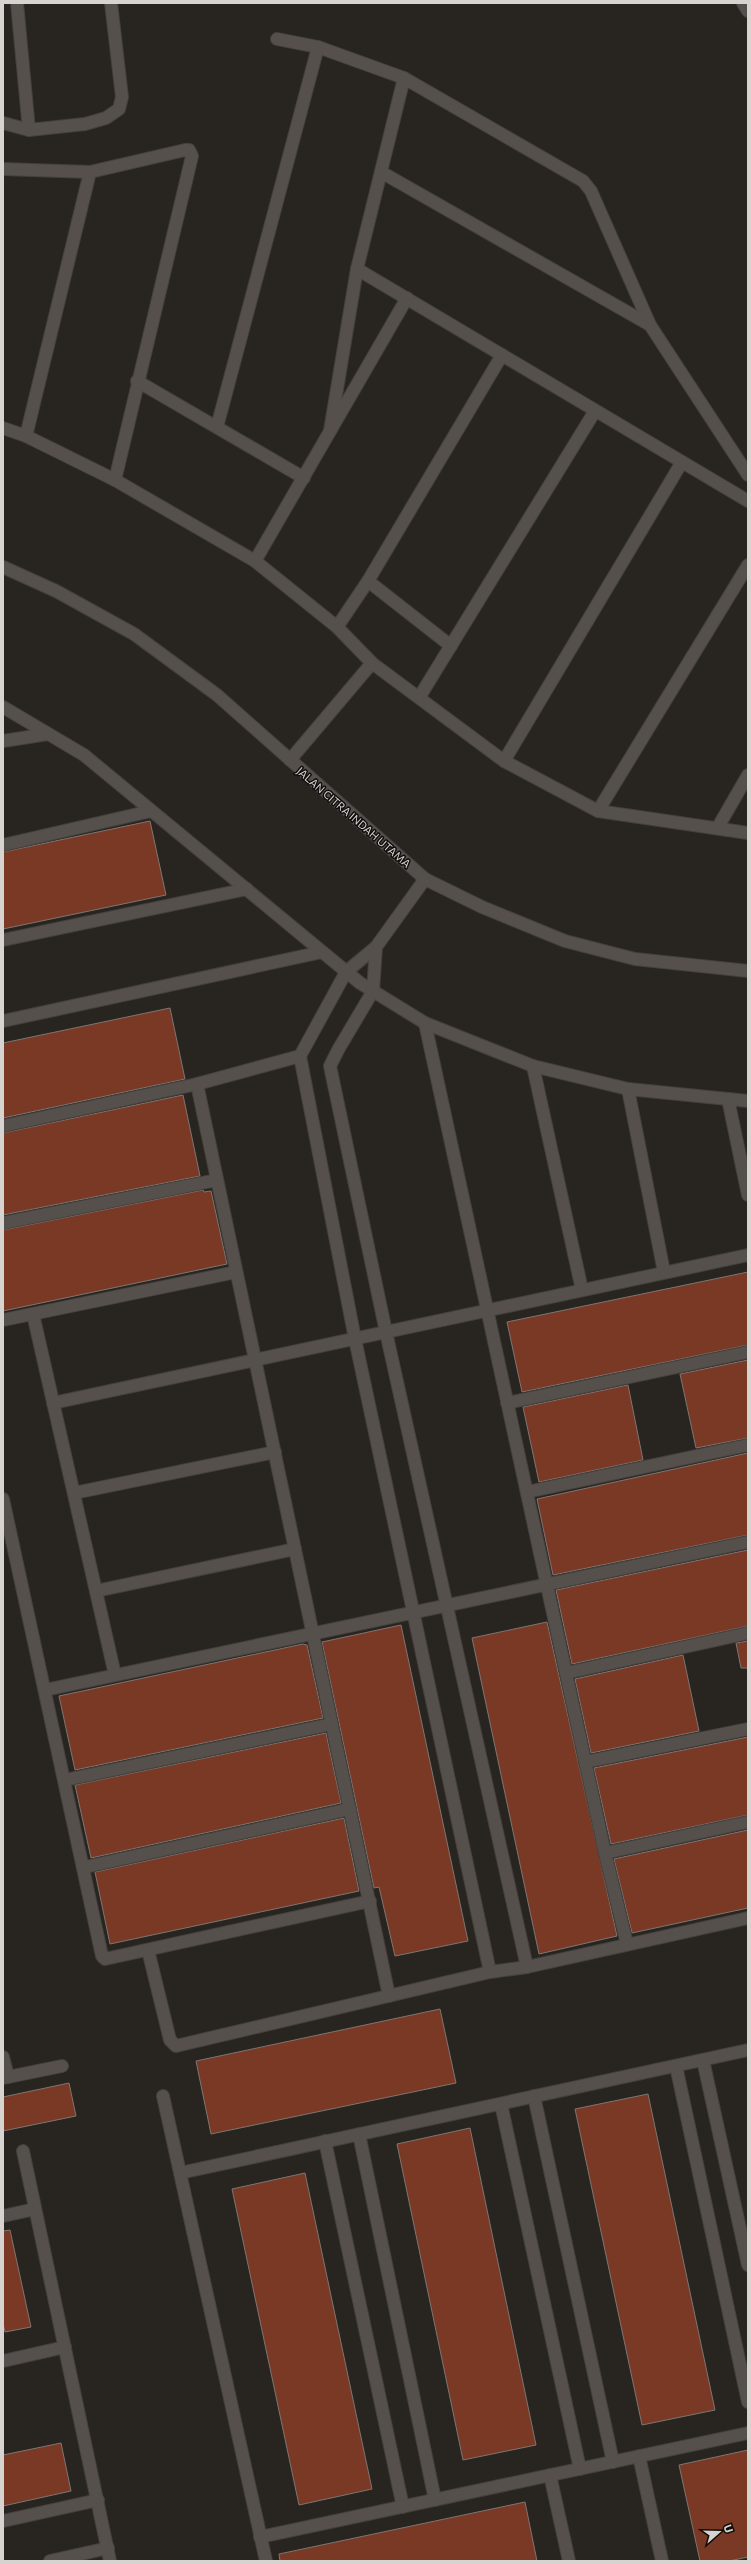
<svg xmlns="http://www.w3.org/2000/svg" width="751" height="2564" viewBox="0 0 751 2564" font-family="Commissioner,sans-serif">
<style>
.building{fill:#7a3924;stroke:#7d7674}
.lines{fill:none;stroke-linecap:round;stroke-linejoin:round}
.minor-casing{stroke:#44403e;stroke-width:14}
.minor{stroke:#55504c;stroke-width:12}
.labels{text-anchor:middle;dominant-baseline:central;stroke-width:3;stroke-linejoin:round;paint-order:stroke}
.street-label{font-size:11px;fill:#d6d3d1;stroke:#100d0c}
</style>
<rect width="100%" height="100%" fill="#282420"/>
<g class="building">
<path d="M150 821 166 895 3 929V852Z"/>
<path d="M170 1008 185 1079 3 1118V1043Z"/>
<path d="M183 1095 200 1176 3 1215V1133Z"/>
<path d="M203 1190 204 1192 211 1191 227 1264 3 1311V1230Z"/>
<path d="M748 1272V1345L522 1392 507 1322Z"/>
<path d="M748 1360V1438L696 1448 680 1374Z"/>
<path d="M628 1385 643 1460 539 1482 523 1407Z"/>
<path d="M748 1453V1535L553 1575 537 1499Z"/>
<path d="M748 1550V1626L572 1664 556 1590Z"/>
<path d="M547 1622 617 1936 539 1954 472 1638Z"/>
<path d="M401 1625 468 1941 395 1956 379 1887 374 1888 322 1642Z"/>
<path d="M748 1641V1668H741L736 1643Z"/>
<path d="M303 1644 307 1645 323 1718 75 1770 59 1696Z"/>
<path d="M683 1655 699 1731 591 1753 575 1679Z"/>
<path d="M326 1733 341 1803 91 1858 75 1785Z"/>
<path d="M748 1737V1815L611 1844 594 1768Z"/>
<path d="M344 1818 359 1891 110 1944 95 1872Z"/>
<path d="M748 1830V1908L632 1933 614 1859Z"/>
<path d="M440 2009 456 2083 211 2134 196 2061Z"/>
<path d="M69 2083 76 2116 3 2131V2097Z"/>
<path d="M648 2094 715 2410 642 2425 575 2109Z"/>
<path d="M470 2128 536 2445 463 2460 397 2144Z"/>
<path d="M305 2173 372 2489 299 2505 232 2189Z"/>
<path d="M10 2230 31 2327 5 2332 3 2323V2231Z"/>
<path d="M61 2443 71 2491 3 2506V2455Z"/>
<path d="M748 2450V2557L729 2561H700L679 2465Z"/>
<path d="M525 2502 537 2561H280L279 2554Z"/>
</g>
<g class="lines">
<g class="minor-casing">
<g id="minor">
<path d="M17 3 29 130"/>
<path d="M743 3 748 11"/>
<path d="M277 39 318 47 404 78 583 181 591 191 650 325 748 475"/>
<path d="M3 123 29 130 85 124 106 118 119 109 122 97 111 3"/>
<path d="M3 169 90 172 185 150H189L192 156 115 480"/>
<path d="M381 172 650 325"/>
<path d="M357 269 748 501"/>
<path d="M137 381 304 478"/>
<path d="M217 427 318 47"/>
<path d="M3 428 26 436 115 480 255 561 337 627 372 663 504 761 598 811 748 833"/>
<path d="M330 431 357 269 404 78"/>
<path d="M26 436 90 172"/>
<path d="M255 561 407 298"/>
<path d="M3 567 56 591 134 634 217 695 425 879 482 907 565 941 635 959 748 971"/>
<path d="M368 581 451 646"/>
<path d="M337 627 368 581 502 355"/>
<path d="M420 696 595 411"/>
<path d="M3 707 84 755 360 983 425 1023 533 1066 628 1089 748 1101"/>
<path d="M3 741 48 734"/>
<path d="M290 760 372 663"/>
<path d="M504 761 682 462"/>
<path d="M598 811 748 565"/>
<path d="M718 827 748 775"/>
<path d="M3 845 151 811"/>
<path d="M425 879 376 947 346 972 300 1056 355 1339 490 1972"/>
<path d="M3 940 247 889"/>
<path d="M376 947 373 991 338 1050 330 1066 386 1332 527 1967"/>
<path d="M3 1021 322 952"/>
<path d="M425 1023 605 1853 627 1944"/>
<path d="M533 1066 582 1290"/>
<path d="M197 1084 389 1996"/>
<path d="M628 1089 664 1272"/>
<path d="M728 1099 748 1195"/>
<path d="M3 1126 197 1084 300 1056"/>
<path d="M3 1223 217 1180"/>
<path d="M33 1314 115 1675"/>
<path d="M3 1320 236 1272"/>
<path d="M53 1403 748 1255"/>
<path d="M507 1403 748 1352"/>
<path d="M527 1492 748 1445"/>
<path d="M74 1493 275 1452"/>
<path d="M3 1499 102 1956 105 1959 370 1901"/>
<path d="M96 1591 295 1549"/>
<path d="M566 1673 748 1633"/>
<path d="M45 1690 748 1542"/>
<path d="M585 1762 748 1729"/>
<path d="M65 1780 332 1724"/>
<path d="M605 1853 748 1822"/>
<path d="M85 1867 350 1809"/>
<path d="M148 1950 170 2040 176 2046 490 1972 527 1967 748 1918"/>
<path d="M3 2057 8 2077"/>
<path d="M703 2060 748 2265"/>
<path d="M676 2066 748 2402"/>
<path d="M3 2078 62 2066"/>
<path d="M163 2096 266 2561"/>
<path d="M534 2096 613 2462"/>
<path d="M501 2104 580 2469"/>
<path d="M359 2134 435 2500"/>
<path d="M325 2141 403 2507"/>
<path d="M23 2151 110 2561"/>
<path d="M180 2173 748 2050"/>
<path d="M3 2216 35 2209"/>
<path d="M3 2361 65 2347"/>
<path d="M639 2456 662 2561"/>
<path d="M550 2475 569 2561"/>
<path d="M3 2521 98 2500"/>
<path d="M260 2537 748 2433"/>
<path d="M50 2561 108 2548"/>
</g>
</g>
<use href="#minor" class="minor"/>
</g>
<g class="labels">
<g class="street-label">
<text transform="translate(354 817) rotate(41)">JALAN CITRA INDAH UTAMA</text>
</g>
</g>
<rect width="751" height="2564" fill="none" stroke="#d6d3d1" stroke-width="8"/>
<g transform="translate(719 2532) rotate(70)" stroke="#100d0c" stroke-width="3" paint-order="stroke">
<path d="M0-3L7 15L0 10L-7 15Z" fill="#d6d3d1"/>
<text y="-6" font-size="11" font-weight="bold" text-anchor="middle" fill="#d6d3d1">U</text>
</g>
</svg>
